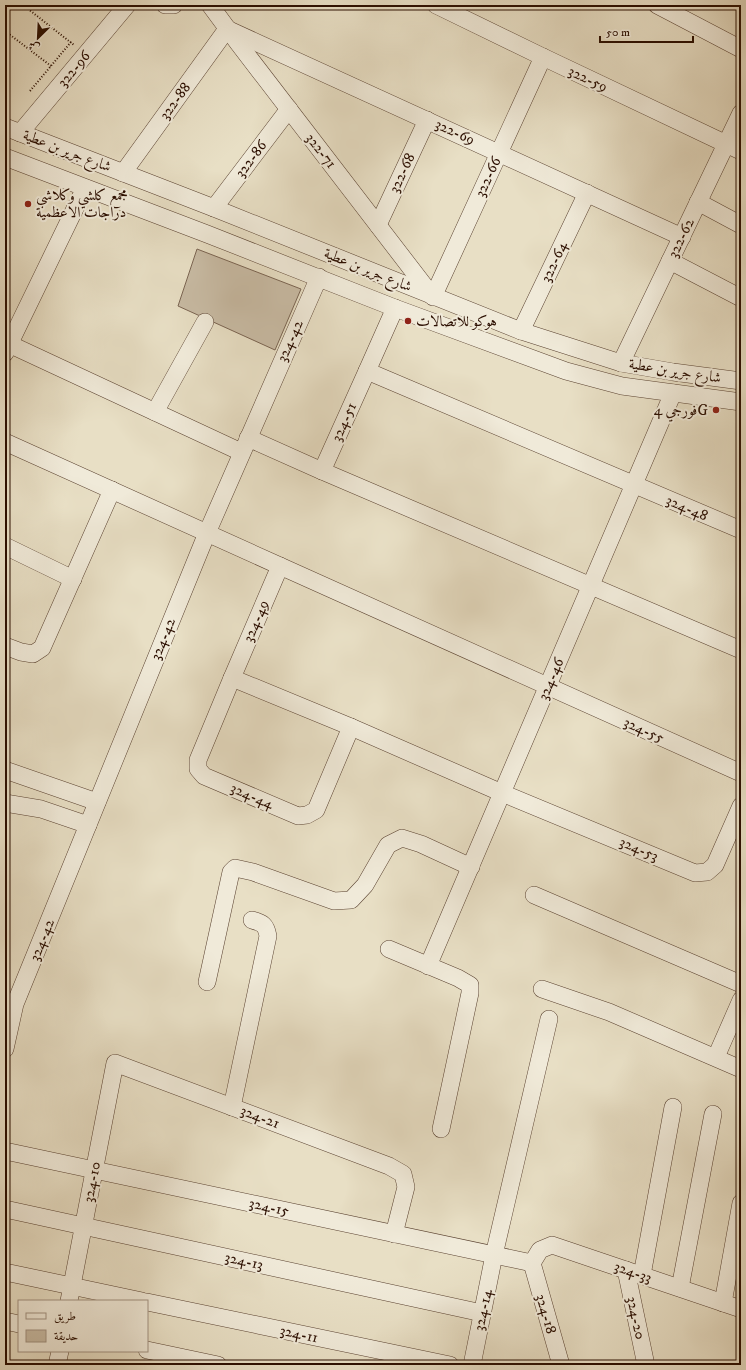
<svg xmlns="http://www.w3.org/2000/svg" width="746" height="1370" viewBox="0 0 746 1370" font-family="'IM FELL DW Pica',Amiri,serif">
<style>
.green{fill:#c8bba4;stroke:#7a6452}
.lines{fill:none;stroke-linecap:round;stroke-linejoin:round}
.minor-casing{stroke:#5a4231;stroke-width:18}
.path{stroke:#2b0e00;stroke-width:2;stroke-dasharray:1 2;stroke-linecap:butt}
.minor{stroke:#f0ead9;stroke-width:17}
.poi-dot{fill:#8f2418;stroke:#f0ead9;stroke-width:1.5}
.labels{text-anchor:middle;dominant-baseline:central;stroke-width:4;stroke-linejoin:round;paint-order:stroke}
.street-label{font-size:15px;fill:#2b0e00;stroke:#f0ead9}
.poi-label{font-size:15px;fill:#2b0e00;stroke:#f0ead9;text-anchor:start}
</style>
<rect width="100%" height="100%" fill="#e8dfc5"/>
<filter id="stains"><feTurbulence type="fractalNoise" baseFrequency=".005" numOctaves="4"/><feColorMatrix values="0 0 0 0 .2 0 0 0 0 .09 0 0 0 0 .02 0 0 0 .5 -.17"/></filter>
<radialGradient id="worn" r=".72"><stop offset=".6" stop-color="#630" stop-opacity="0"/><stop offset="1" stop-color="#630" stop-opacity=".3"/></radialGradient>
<path class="green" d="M197 249 301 289 275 350 178 306Z"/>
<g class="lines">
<g class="minor-casing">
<g id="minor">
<path d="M165 5H174"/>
<path d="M210 5 238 43 433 297 543 57"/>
<path d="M436 5 543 57 741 151"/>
<path d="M657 5 741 49"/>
<path d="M5 127 214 208 521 331 621 363 673 372 741 381"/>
<path d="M20 133 127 5"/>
<path d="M5 157 207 234 395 308 566 371 622 386 741 402"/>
<path d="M123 173 227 29 682 237"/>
<path d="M698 202 741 225"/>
<path d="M214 208 289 109"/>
<path d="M378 225 427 120"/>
<path d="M670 261 741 298"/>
<path d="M521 331 587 193"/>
<path d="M9 344 241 452"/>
<path d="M5 353 85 188"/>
<path d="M621 363 741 113"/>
<path d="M367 371 395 308"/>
<path d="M155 412 205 322"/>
<path d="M248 438 322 471"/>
<path d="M5 442 280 566"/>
<path d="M741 530 367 371 322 471 741 650"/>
<path d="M5 546 73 579"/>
<path d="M5 646 21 652 33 654 42 648 112 490"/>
<path d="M232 678 198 760V769L204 776 298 816 307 815 316 810 351 727"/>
<path d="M5 770 97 802"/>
<path d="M741 773 280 566 232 678 351 727 502 793 695 873 707 872 715 865 741 806"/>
<path d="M5 803 41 809 88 825"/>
<path d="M534 895 741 984"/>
<path d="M389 949 458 978 470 985V993L441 1129"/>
<path d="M428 966 673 393"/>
<path d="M207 982 231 872 235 868 253 872 334 901 351 900 365 885 388 845 402 838 421 844 471 867"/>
<path d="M542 989 609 1012 741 1069"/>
<path d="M5 1049 15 1004 207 533 319 277"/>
<path d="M716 1057 741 1000"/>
<path d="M232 1107 268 936C266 925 263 923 252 920"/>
<path d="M5 1151 532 1263"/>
<path d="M5 1209 482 1313"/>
<path d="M532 1263 540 1250 552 1245 741 1309"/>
<path d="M532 1263 561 1365"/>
<path d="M626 1270 646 1365"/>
<path d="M5 1272 142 1301"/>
<path d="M642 1275 673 1107"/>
<path d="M680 1288 713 1114"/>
<path d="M69 1301 115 1063 389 1166 403 1174 406 1187 394 1234"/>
<path d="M147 1302 450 1365"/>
<path d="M723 1303 741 1203"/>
<path d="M5 1321 19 1324"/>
<path d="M147 1350 218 1365"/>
<path d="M57 1365 60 1351"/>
<path d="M472 1365 494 1255 549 1019"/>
</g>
</g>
<g class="path">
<path d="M23 5 74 45"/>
<path d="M5 31 51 66"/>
<path d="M30 91 71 42"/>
</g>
<use href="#minor" class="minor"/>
</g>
<g class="poi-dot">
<circle cx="28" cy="204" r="4"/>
<circle cx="408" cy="321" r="4"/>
<circle cx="716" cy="410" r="4"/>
</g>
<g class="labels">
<g class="street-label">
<text transform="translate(74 69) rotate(-50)">322-96</text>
<text transform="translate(588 79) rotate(25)">322-59</text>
<text transform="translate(175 101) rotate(-54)">322-88</text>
<text transform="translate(455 132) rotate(25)">322-69</text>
<text transform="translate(67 151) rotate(21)">شارع جرير بن عطية</text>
<text transform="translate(321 151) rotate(52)">322-71</text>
<text transform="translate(251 159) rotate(-53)">322-86</text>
<text transform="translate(402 173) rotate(-65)">322-68</text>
<text transform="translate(488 177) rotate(-65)">322-66</text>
<text transform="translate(681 238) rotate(-64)">322-62</text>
<text transform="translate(554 262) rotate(-65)">322-64</text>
<text transform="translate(368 270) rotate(22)">شارع جرير بن عطية</text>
<text transform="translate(290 341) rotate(-66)">324-42</text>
<text transform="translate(675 371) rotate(9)">شارع جرير بن عطية</text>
<text transform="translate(344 422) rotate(-66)">324-51</text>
<text transform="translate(687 508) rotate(23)">324-48</text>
<text transform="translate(256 621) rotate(-67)">324-49</text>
<text transform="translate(163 639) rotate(-68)">324-42</text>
<text transform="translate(551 679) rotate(-67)">324-46</text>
<text transform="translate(644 730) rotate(24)">324-55</text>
<text transform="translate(252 796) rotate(23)">324-44</text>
<text transform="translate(639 849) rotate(23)">324-53</text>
<text transform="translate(42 940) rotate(-68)">324-42</text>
<text transform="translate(260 1117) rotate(21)">324-21</text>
<text transform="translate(92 1182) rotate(-79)">324-10</text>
<text transform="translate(269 1207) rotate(12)">324-15</text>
<text transform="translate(244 1261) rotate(12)">324-13</text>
<text transform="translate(633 1272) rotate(19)">324-33</text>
<text transform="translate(483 1310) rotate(-78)">324-14</text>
<text transform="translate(546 1314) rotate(74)">324-18</text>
<text transform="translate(636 1318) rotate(78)">324-20</text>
<text transform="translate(299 1334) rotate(12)">324-11</text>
</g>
<g class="poi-label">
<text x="36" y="195">مجمع كلشي وكلاشي<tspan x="36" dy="17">دراجات الاعظمية</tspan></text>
<text x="416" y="321">هوكو للاتصالات</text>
<text x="708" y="410" text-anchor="end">فورجي 4G</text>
</g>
</g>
<rect width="746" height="1370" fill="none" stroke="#e8dfc5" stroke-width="20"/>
<rect x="6" y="6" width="734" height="1358" fill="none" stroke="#2b0e00" stroke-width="2"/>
<rect x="10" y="10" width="726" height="1350" fill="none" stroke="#2b0e00"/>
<rect x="18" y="1300" width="130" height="52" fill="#f0ead9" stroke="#a19282"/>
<rect x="26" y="1313" width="20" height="6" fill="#f0ead9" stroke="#a19282"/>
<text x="54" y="1320" font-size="12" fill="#2b0e00">طريق</text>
<rect x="26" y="1330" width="20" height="12" fill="#c8bba4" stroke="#a19282"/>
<text x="54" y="1340" font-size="12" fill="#2b0e00">حديقة</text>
<g transform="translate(38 38) rotate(204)" stroke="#f0ead9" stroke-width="3" paint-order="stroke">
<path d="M0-3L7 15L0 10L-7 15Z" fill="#2b0e00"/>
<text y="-6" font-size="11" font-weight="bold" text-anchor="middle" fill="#2b0e00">ش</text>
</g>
<path d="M600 36v6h93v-6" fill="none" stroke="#2b0e00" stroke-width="2"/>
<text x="606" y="36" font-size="12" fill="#2b0e00" stroke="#f0ead9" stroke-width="3" paint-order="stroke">50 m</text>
<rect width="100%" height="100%" filter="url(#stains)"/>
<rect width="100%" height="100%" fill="url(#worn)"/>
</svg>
